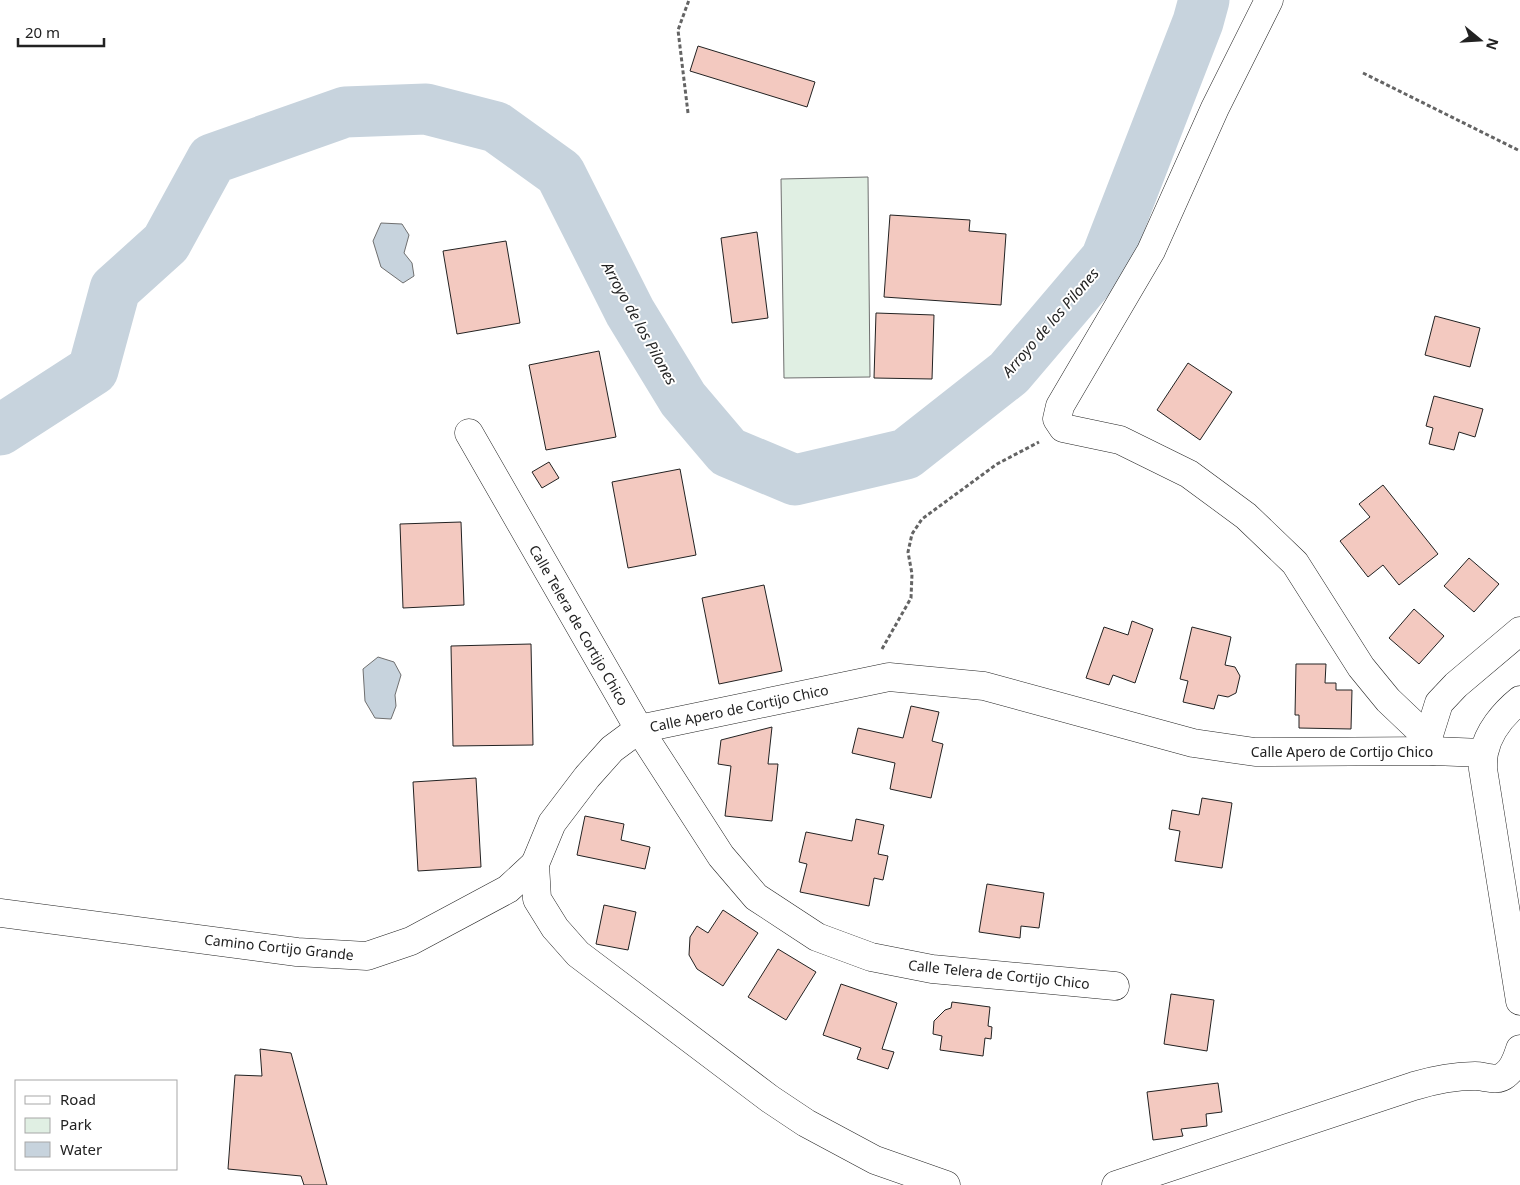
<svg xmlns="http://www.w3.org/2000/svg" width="1520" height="1185" viewBox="0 0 1520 1185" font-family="'Noto Sans',sans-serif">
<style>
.green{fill:#e0efe3;stroke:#6f6f6f}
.water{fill:#c7d3dd;stroke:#6f6f6f}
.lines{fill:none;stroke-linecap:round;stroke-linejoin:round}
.river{stroke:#c7d3dd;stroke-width:51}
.building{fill:#f3c9c0;stroke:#222}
.minor-casing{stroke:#222;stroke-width:29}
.path{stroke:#646464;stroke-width:3;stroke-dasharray:4 2.5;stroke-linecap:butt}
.minor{stroke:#fff;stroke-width:28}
.labels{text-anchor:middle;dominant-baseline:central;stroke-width:4;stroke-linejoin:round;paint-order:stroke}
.street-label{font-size:14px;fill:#222;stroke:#fff}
.water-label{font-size:15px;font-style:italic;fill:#222;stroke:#fff}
</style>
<rect width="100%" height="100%" fill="#fff"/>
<path class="green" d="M868 177 870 377 784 378 781 179Z"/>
<g class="water">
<path d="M381 223 402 224 409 235 404 253 412 263 414 276 403 283 381 267 373 241Z"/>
<path d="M378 657 394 662 401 675 395 695 396 706 391 719 375 718 365 701 363 669Z"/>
</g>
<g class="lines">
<path class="river" d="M0 430 93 370 115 289 166 243 212 159 345 112 426 109 496 127 560 173 630 312 683 399 728 452 795 480 906 454 1009 373 1106 259 1198 22 1204 0"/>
</g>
<g class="building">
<path d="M698 46 815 82 807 107 690 71Z"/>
<path d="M890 215 970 220 969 231 1006 234 1001 305 884 297Z"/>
<path d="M757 232 768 318 732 323 721 238Z"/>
<path d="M506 241 520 323 457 334 443 251Z"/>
<path d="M876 313 934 315 932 379 874 378Z"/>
<path d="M1435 316 1480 328 1470 367 1425 355Z"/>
<path d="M599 351 616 437 546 450 529 365Z"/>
<path d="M1188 363 1232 392 1200 440 1157 410Z"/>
<path d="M1434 396 1483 409 1475 437 1459 432 1454 450 1429 444 1433 428 1426 426Z"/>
<path d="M549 462 559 478 542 488 532 472Z"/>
<path d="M680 469 696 555 628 568 612 482Z"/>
<path d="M1383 485 1438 554 1399 585 1383 565 1368 577 1340 541 1370 517 1359 504Z"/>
<path d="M461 522 464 605 403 608 400 524Z"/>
<path d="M1469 558 1499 584 1474 612 1444 586Z"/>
<path d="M764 585 782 671 719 684 702 598Z"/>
<path d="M1414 609 1444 636 1419 664 1389 638Z"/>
<path d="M1132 621 1153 629 1135 683 1113 675 1109 685 1086 678 1104 627 1128 635Z"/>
<path d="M1192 627 1231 637 1225 665 1235 667 1240 676 1236 693 1228 697 1218 695 1214 709 1183 702 1188 681 1180 679Z"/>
<path d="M531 644 533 745 453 746 451 646Z"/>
<path d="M1296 664H1326L1325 683H1336V690H1352L1351 729 1299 728V715H1295Z"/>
<path d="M911 706 939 712 932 741 943 744 931 798 890 789 895 763 852 753 858 728 903 738Z"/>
<path d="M772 727 768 764H778L772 821 725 816 731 766 718 764 721 740Z"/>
<path d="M476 778 481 867 418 871 413 782Z"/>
<path d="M1202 798 1232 803 1222 868 1175 861 1180 831 1169 829 1172 810 1199 815Z"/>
<path d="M585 816 624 824 621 840 650 847 645 869 577 855Z"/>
<path d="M856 819 884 825 878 854 888 856 883 880 874 878 869 906 800 892 807 864 799 862 806 832 852 841Z"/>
<path d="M987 884 1044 893 1039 928 1021 926 1020 938 979 932Z"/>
<path d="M604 905 636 912 628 950 596 944Z"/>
<path d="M723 910 758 933 723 986 697 969 689 955 690 937 697 926 708 933Z"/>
<path d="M778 949 816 972 786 1020 748 997Z"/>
<path d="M841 984 897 1003 882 1049 894 1052 888 1069 857 1059 861 1048 823 1035Z"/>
<path d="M1171 994 1214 1000 1207 1051 1164 1044Z"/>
<path d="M952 1002 990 1007 988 1026 992 1027 991 1039 985 1038 983 1056 940 1050 942 1036 933 1034 934 1021 945 1010 951 1008Z"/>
<path d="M260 1049 291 1053 327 1185H304L301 1176 228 1169 235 1075 262 1076Z"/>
<path d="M1218 1083 1222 1112 1206 1114 1207 1126 1181 1129 1183 1136 1153 1140 1147 1092Z"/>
</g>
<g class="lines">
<g class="minor-casing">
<g id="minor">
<path d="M1269 0 1215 108 1151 251 1060 406 1057 419 1063 428 1120 440 1189 474 1246 516 1295 563 1361 667 1388 700 1428 738 1433 751"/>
<path d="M469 433 639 729 721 856 756 897 817 937 871 957 932 969 1115 986"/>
<path d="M1520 700C1504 713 1488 732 1484 753 1483 758 1483 764 1483 769L1520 1001"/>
<path d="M1428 738 1439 703 1456 685 1520 631"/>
<path d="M0 913 297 952 367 956 411 941 508 889 535 864"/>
<path d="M946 1185 875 1160 806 1123 770 1099 578 954 555 928 537 899 535 864 552 823 587 777 612 749 639 729 889 677 984 686 1193 743 1255 752 1433 751 1483 753"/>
<path d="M1116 1185 1414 1086C1434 1080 1454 1076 1475 1076 1485 1076 1497 1082 1505 1075 1514 1069 1517 1058 1520 1049"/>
</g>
</g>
<g class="path">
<path d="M1363 73 1520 151"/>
<path d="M688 113 678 30 689 0"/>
<path d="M882 649 911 598 912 574 908 552 912 534 922 519 997 464 1039 442"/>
</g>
<use href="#minor" class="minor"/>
</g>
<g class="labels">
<g class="street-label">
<text transform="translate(579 625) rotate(60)">Calle Telera de Cortijo Chico</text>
<text transform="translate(739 708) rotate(-12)">Calle Apero de Cortijo Chico</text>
<text x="1342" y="751">Calle Apero de Cortijo Chico</text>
<text transform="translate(279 947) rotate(6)">Camino Cortijo Grande</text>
<text transform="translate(999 974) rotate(6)">Calle Telera de Cortijo Chico</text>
</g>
<g class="water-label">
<text transform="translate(1050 322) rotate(-49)">Arroyo de los Pilones</text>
<text transform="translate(640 323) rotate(61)">Arroyo de los Pilones</text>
</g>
</g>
<rect x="15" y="1080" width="162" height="90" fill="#ffffff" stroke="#a7a7a7"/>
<rect x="25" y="1096" width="25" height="8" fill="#ffffff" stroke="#a7a7a7"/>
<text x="60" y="1105" font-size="15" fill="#222222">Road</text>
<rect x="25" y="1118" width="25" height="15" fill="#e0efe3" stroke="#a7a7a7"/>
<text x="60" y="1130" font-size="15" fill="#222222">Park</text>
<rect x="25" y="1142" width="25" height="15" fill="#c7d3dd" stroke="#a7a7a7"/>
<text x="60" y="1155" font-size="15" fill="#222222">Water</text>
<g transform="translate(1480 40) rotate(108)" stroke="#ffffff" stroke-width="4" paint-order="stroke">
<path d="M0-4L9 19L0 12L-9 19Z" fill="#222222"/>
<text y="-8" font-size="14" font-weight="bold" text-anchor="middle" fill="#222222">N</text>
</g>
<path d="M18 38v8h86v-8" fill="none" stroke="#222222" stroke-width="2.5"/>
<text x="25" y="38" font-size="15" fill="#222222" stroke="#ffffff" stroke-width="4" paint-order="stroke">20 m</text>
</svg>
